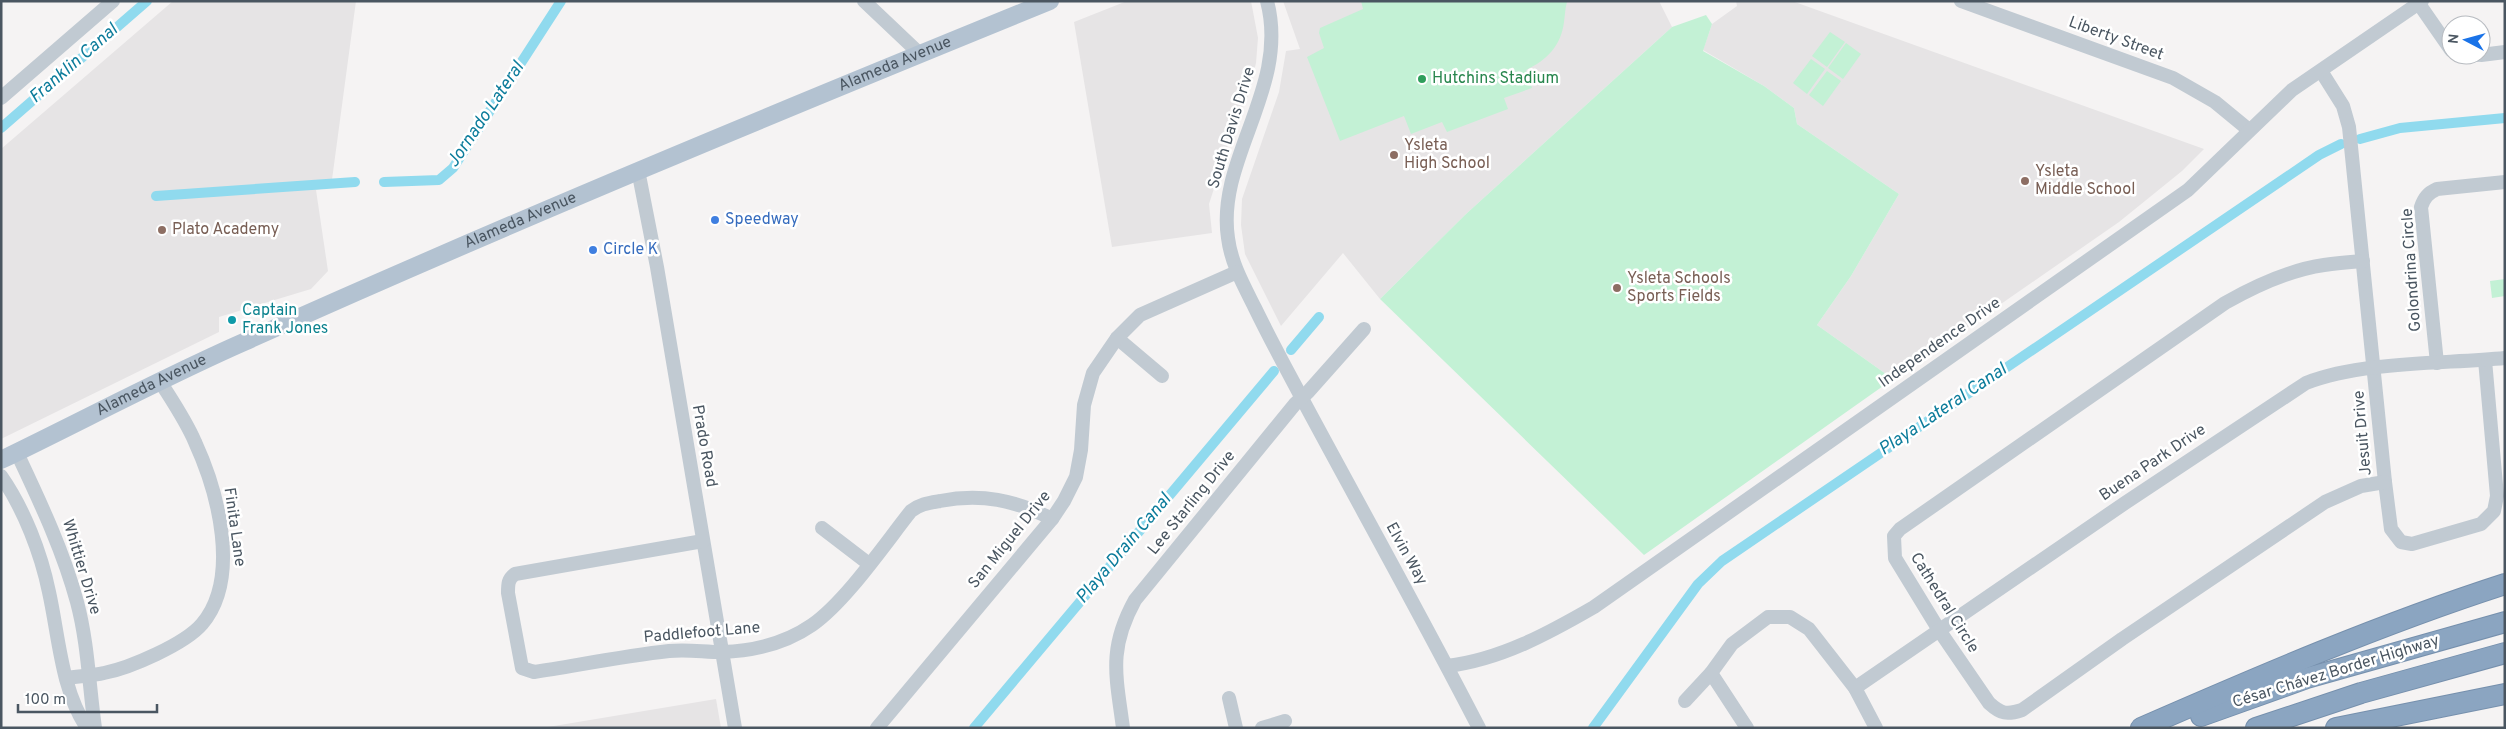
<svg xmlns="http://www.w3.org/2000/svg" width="2506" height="729" viewBox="0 0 2506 729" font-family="Overpass,sans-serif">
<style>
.education{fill:#e6e4e5}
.green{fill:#c3f1d5}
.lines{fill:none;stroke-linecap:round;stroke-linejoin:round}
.canal{stroke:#90daee;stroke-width:10}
.highway-casing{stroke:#7690ad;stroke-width:22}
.minor{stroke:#c1cad2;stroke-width:14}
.major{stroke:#b3c2d1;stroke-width:18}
.highway{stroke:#8ba5c1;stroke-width:20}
.leisure-dot{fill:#2e9e5b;stroke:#fff;stroke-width:2}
.education-dot{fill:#8d6e63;stroke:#fff;stroke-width:2}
.shop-dot{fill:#3f7fe0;stroke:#fff;stroke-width:2}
.culture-dot{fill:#0f9aa8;stroke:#fff;stroke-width:2}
.labels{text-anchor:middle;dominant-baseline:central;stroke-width:5;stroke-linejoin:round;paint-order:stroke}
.street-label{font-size:16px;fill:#4a5661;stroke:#fff}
.leisure-label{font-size:16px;fill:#27864d;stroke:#fff;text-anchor:start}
.education-label{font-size:16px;fill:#785e54;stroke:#fff;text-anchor:start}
.shop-label{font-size:16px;fill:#366cbe;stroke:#fff;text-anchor:start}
.culture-label{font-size:16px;fill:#0d838f;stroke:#fff;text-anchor:start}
.water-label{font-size:18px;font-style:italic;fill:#0c7c9b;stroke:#fff}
</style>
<rect width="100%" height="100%" fill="#f5f3f3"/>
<g class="education">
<path d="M173 1H356L331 187 316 190 328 271 311 289 219 317V332L1 439V149Z"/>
<path d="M1127 1H1251L1258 38 1256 63 1247 99 1238 114 1209 204 1212 233 1112 247 1074 22Z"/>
<path d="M1283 1H1659L1672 27 1466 214 1380 299 1343 253 1281 326 1245 254 1241 225 1242 199 1279 92 1286 51 1300 49Z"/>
<path d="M1736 1H1792L2204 149 2182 171 2119 222 1893 379 1817 325 1851 276 1899 194 1797 124 1794 108 1764 86 1703 50 1712 24 1737 6Z"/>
<path d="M716 699 721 728H542Z"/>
</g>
<g class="green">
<path d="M1361 1H1567V2C1565 9 1565 15 1564 22 1561 46 1547 60 1526 70L1532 88 1504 98 1508 109 1447 132 1442 122 1411 134 1404 116 1340 141 1307 57 1324 48 1319 33 1320 28 1363 9Z"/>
<path d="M1706 15 1712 24 1703 51 1764 86 1794 108 1797 124 1899 194 1851 276 1817 325 1893 379 1644 555 1380 299 1466 214 1672 27Z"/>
<path d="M1830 32 1845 42 1827 67 1812 56Z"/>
<path d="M1846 43 1861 54 1843 79 1828 68Z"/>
<path d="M1811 59 1825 69 1807 94 1793 83Z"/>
<path d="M1827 71 1841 81 1823 106 1809 95Z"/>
<path d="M2505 279V296L2492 298 2490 281Z"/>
</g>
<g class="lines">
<g class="canal">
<path d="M1 128 147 1"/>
<path d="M2360 139 2400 128 2505 118"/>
<path d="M384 182 439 180 453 168 561 1"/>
<path d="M156 196 355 182"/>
<path d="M1291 350 1319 317"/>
<path d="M974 728 1274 371"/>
<path d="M1593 728 1698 584 1722 561 2319 155 2341 144"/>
</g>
<g class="highway-casing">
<g id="highway">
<path d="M2201 716 2307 678 2505 622"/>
<path d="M2141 728C2260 676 2381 624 2505 584"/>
<path d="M2256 728 2361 693 2505 653"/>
<path d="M2336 728 2505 694"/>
</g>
</g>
<g class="minor">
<path d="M864 1 920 54"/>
<path d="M1267 1C1290 88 1216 158 1228 238 1231 263 1244 286 1255 308 1271 341 1288 372 1305 404 1363 512 1423 619 1479 728"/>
<path d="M1961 1 2173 78 2215 102 2249 130"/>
<path d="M2417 1 2451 50"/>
<path d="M2460 55H2477"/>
<path d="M2481 55 2505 52"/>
<path d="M2321 71 2343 106 2349 127 2385 482 2391 529 2401 542 2412 544 2481 524 2494 511 2497 496 2485 360"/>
<path d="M1 98 113 1"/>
<path d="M638 170 657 267 735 728"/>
<path d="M2363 261C2350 262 2337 263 2324 265 2289 270 2255 286 2225 303L1900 529 1894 536 1895 558 1939 630 1989 703C2001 714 2007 715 2022 710L2122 639 2325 502 2361 486 2385 482"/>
<path d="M1117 338 1162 376"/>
<path d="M2437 363 2421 207C2424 198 2428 193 2437 189L2505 182"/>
<path d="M17 453C40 502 63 550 77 602 88 643 89 686 95 728"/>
<path d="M1 476C24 509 41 553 49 592 59 637 61 689 87 728"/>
<path d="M822 528 869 564"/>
<path d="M703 541 515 574C508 579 508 584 508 593L522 668 534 672C579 665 624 656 669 651 687 649 704 652 722 652 753 651 786 643 812 625 846 601 884 545 911 511 920 504 928 503 940 501 981 493 1015 500 1052 519"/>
<path d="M1447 666C1500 660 1549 633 1594 607L2188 190 2292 90 2422 1"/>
<path d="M1711 673 1747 728"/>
<path d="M66 678C79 676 92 676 104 673 130 668 185 644 202 624 241 578 218 492 195 442 186 421 173 402 161 383"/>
<path d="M1855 688 2125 503 2306 383C2363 361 2443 364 2505 358"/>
<path d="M1229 698 1236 728"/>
<path d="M1685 701 1711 673 1732 644 1768 617H1790L1809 629 1855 688 1876 728"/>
<path d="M877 728 1052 519 1064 501 1076 477 1081 450 1084 405 1093 373 1117 338 1140 315 1237 272"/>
<path d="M1123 728C1116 675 1108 649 1135 600L1295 404 1308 392 1364 329"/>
<path d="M1262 728 1285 721"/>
</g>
<path class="major" id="s1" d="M1 460C82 421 162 378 244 342 511 222 780 111 1050 1"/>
<use href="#highway" class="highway"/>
</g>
<circle class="leisure-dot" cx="1422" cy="79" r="5"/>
<g class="education-dot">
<circle cx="1394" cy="155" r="5"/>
<circle cx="2025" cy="181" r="5"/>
<circle cx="162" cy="230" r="5"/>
<circle cx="1617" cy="288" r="5"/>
</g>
<g class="shop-dot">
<circle cx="715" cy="220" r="5"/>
<circle cx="593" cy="250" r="5"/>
</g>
<circle class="culture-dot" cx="232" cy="320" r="5"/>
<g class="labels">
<g class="street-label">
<text transform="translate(2116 39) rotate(20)">Liberty Street</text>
<text stroke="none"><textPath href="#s1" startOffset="978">Alameda Avenue</textPath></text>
<text transform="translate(1232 128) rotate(-73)">South Davis Drive</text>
<text stroke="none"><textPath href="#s1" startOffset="572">Alameda Avenue</textPath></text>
<text transform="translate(2412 270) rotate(-94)">Golondrina Circle</text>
<text transform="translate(1940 343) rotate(-35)">Independence Drive</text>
<text stroke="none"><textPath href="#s1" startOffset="168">Alameda Avenue</textPath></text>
<text transform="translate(2363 433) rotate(-95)">Jesuit Drive</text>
<text transform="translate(704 446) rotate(80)">Prado Road</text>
<text transform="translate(2153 463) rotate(-34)">Buena Park Drive</text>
<text transform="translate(1192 503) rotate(-51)">Lee Starling Drive</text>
<text transform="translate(234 527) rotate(82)">Finita Lane</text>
<text transform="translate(1010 540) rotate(-51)">San Miguel Drive</text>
<text transform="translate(1406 554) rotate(61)">Elvin Way</text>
<text transform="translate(81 567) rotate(73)">Whittier Drive</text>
<text transform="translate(1944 603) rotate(58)">Cathedral Circle</text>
<text transform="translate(702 633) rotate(-5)">Paddlefoot Lane</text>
<text transform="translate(2336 672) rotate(-17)">César Chávez Border Highway</text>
</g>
<g class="leisure-label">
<text x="1432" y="79">Hutchins Stadium</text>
</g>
<g class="education-label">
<text x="1404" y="146">Ysleta<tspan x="1404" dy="18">High School</tspan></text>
<text x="2035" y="172">Ysleta<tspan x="2035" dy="18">Middle School</tspan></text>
<text x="172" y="230">Plato Academy</text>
<text x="1627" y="279">Ysleta Schools<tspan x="1627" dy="18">Sports Fields</tspan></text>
</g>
<g class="shop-label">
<text x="725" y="220">Speedway</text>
<text x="603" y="250">Circle K</text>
</g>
<g class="culture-label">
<text x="242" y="311">Captain<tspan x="242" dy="18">Frank Jones</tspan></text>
</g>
<g class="water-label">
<text transform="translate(74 64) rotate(-41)">Franklin Canal</text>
<text transform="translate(486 115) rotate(-56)">Jornado Lateral</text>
<text transform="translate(1943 410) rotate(-34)">Playa Lateral Canal</text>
<text transform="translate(1124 549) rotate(-50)">Playa Drain Canal</text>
</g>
</g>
<rect width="2506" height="729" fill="none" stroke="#4a5661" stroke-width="5"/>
<g transform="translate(2466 40) rotate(276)"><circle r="24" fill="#ffffff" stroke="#b7bbc0"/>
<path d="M0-4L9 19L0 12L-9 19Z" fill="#1a73e8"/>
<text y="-8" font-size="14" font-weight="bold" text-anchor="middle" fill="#4a5661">N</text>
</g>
<path d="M18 704v8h139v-8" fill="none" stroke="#4a5661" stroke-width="2.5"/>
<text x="25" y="704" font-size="15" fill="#4a5661" stroke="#ffffff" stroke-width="4" paint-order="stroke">100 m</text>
</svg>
